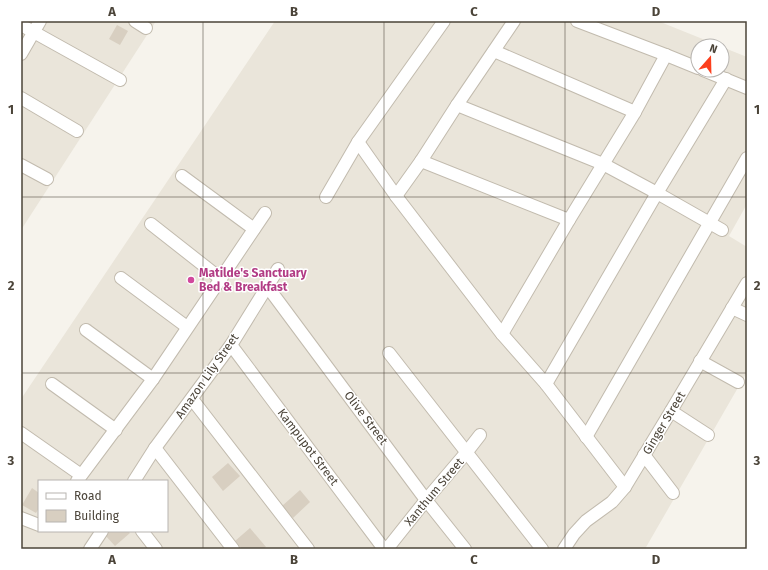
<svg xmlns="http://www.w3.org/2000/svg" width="768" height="570" viewBox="0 0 768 570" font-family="'Fira Sans',sans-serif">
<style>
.residential{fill:#eae5da;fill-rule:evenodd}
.building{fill:#d8cfc1}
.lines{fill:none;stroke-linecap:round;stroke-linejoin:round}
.street-casing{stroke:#c2bbae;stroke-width:14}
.street{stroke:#fff;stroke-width:12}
.grid{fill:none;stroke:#4b4439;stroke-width:1;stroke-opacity:0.55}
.hotel-dot{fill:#d1479c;stroke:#fff;stroke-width:1.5}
.labels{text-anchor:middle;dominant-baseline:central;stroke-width:3;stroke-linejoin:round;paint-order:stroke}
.hotel-label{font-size:12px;font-weight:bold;fill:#b23c85;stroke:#fff;text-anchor:start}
.street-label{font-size:12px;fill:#4b4439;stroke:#fff}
.neatline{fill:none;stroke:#4b4439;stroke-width:1.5}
.grid-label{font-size:13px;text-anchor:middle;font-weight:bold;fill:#4b4439}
</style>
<rect width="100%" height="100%" fill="#f6f3ec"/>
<g class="residential">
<path d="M21 21H156L21 230Z"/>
<path d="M275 21H658L720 46H698V70H722V47L747 57V204L729 236 747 247V372L645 549H21V399ZM39 481H167V531H39Z"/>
</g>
<g class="building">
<path d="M117 25 128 31 120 45 109 39Z"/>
<path d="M228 463 240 476 223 491 212 477Z"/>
<path d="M32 488 39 493V508L36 513 22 505Z"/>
<path d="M300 490 310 502 293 518 282 506Z"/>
<path d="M250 528 266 547 263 549H242L235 541Z"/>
<path d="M108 531H128L130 533 115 546 104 534Z"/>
</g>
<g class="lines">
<g class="street-casing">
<g id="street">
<path d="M135 21 146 28"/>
<path d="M577 21 666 55 698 68"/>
<path d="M21 25 120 80"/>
<path d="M494 51 635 112"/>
<path d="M21 54 40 21"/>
<path d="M703 70 747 88"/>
<path d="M21 98 77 131"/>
<path d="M457 105 603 164 657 193 722 230"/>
<path d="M358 142 396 196 502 334 546 384 625 487"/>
<path d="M421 161 569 220"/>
<path d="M21 165 47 179"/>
<path d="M182 176 254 229"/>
<path d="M396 196 421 161 457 105 514 21"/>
<path d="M326 197 358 142 444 21"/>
<path d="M151 224 221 279"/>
<path d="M121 278 187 327"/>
<path d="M267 286 426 500 465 549"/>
<path d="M732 308 747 315"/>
<path d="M86 330 153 379"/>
<path d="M502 334 569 220 635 112 666 55"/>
<path d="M231 345 384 549"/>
<path d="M389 353 542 549"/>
<path d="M700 361 738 382"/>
<path d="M52 384 116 430"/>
<path d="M546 384 657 193 726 79"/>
<path d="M192 399 308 549"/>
<path d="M671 411 708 435"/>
<path d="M21 433 81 475"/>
<path d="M586 437 747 158"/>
<path d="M155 448 233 549"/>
<path d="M644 455 673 493"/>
<path d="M77 481 153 379 265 213"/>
<path d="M134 481 155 448 231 345 278 269"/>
<path d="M21 518 39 525"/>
<path d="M142 531 156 549"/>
<path d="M90 549 102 531"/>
<path d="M387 549 426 500 466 453 480 435"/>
<path d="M564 549 574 534 586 521 612 502 625 487 671 411 747 283"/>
</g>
</g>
<use href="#street" class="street"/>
</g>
<path class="grid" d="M203 21V549M384 21V549M565 21V549M21 197H747M21 373H747"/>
<circle class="hotel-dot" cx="191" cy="280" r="4"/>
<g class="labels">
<g class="hotel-label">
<text x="199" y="273">Matilde's Sanctuary<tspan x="199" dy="14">Bed &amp; Breakfast</tspan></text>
</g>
<g class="street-label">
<text transform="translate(207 376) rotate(-55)">Amazon Lily Street</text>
<text transform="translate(366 418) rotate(53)">Olive Street</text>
<text transform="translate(664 423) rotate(-59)">Ginger Street</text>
<text transform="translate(308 447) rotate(53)">Kampupot Street</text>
<text transform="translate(434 492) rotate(-50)">Xanthum Street</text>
</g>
</g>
<rect width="768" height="570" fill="none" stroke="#ffffff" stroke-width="44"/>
<rect x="38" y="480" width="130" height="52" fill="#ffffff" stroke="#b7b4b0"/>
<rect x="46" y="493" width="20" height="6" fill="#ffffff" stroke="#b7b4b0"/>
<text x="74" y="500" font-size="12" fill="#4b4439">Road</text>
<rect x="46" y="510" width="20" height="12" fill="#d8cfc1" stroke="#b7b4b0"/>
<text x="74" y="520" font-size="12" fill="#4b4439">Building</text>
<g transform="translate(710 58) rotate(20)"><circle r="19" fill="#ffffff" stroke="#b7b4b0"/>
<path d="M0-3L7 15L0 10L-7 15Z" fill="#fc3f1d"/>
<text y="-6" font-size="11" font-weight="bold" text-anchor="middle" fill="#4b4439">N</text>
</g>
<rect x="22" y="22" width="724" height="526" class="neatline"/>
<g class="grid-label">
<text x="112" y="16">A</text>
<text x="294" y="16">B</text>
<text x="474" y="16">C</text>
<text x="656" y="16">D</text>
<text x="11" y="114">1</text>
<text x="757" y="114">1</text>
<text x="11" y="290">2</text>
<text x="757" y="290">2</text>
<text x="11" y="465">3</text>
<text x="757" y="465">3</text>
<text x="112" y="564">A</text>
<text x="294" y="564">B</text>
<text x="474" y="564">C</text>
<text x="656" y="564">D</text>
</g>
</svg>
